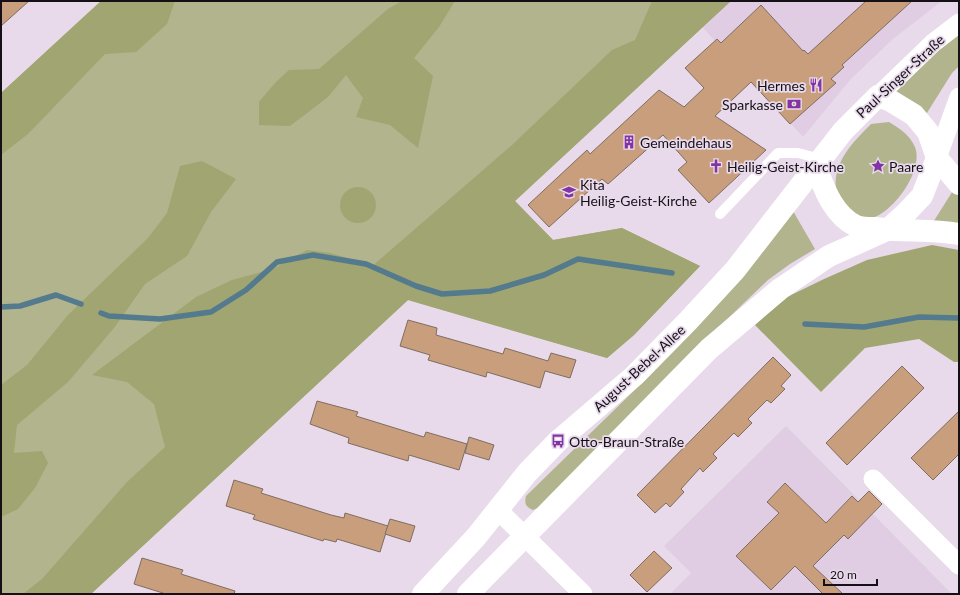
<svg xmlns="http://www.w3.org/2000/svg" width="960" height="595" viewBox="0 0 960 595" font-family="Lato,sans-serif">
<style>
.built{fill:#e0cde4}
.green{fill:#b1b48c}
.forest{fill:#a1a572}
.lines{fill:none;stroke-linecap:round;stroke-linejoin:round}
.stream{stroke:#547a8d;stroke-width:5.5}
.building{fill:#c99e7c;stroke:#7e6d61}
.service{stroke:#fff;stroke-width:10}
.minor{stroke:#fff;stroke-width:19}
.tertiary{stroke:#fff;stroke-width:22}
.labels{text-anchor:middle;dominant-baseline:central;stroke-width:3.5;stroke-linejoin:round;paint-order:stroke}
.street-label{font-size:14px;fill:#151016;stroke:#e8daeb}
.poi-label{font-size:14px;fill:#151016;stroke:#e8daeb;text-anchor:start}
</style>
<rect width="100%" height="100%" fill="#e8daeb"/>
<g class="built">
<path d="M731 1H942L893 39 851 79 803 137 703 28Z"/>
<path d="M786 426 952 594H670L691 573 664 546Z"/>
</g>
<g class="green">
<path d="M101 1H731L515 201 553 240 622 228 700 266 634 335 607 358 408 300 91 594H1V93Z"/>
<path d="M959 32V66L952 73 925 116 893 95 922 62Z"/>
<path d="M889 122C900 129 909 134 915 147 924 170 894 212 872 218 867 219 861 218 856 218 851 211 839 201 837 193 830 165 853 142 871 124Z"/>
<path d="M954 189 959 194V227L932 224Z"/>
<path d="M793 211 815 249 790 264 768 280 722 324 540 507 533 510C526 507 524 504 526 496L644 381Z"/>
</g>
<g class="forest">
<path d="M101 1H175L167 24 136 52 105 54 28 134 1 155V93Z"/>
<path d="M402 1H455L439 27 414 58 433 76 418 148 390 125 356 117 363 98 346 75 328 97 290 126 259 125V102L275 83 289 70 319 69 388 9Z"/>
<path d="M652 1H731L515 201 553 240 622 228 700 266 634 335 607 358 408 300 91 594H23L42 579 127 482 165 447 154 404 127 382 92 375 196 297 232 280 273 269 307 250 330 253 351 259 370 268 512 145 612 50 635 40Z"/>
<path d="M202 161 236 179 211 212 187 256 145 284 114 328 68 382 17 425 14 453 42 451 48 463 35 488 18 509 1 517V385L27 365 68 315 148 238 167 213 180 166Z"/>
<circle cx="358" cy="205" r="18"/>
<path d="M932 245 959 250V362H954L919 339 865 348 821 392 755 325 787 297 824 279 867 260Z"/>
</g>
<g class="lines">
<g class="stream">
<path d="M1 307 20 306 56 295 81 304"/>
<path d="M101 313 109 316 160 319 211 312 246 290 277 262 313 255 366 264 416 286 442 294 490 291 544 275 578 259 672 273"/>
<path d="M805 324 864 327 919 317 959 318"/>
</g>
</g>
<g class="building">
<path d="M1 1H29L1 26Z"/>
<path d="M866 1H912L842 65 844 67 831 79 836 83 790 124 751 82 715 116 766 150 709 203 678 170 687 162 663 135 608 184 602 179 549 227 528 205 587 150 590 154 659 90 684 107 704 88 685 68 717 39 721 43 761 5 803 51 804 50 808 54Z"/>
<path d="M408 320 437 328 436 335 503 354 505 348 548 361 551 353 576 360 570 378 545 371 540 388 487 372 486 377 428 360 430 355 400 346Z"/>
<path d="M773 357 791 375 781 386 785 389 771 403 767 400 748 419 752 423 738 437 734 433 713 454 717 458 703 472 700 468 681 489 684 492 670 507 666 503 655 513 637 495Z"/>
<path d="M902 366 924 388 847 465 826 443Z"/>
<path d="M317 401 358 412 356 416 424 437 426 432 467 444 459 470 409 455 408 461 348 443 349 438 310 424Z"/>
<path d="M959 411V454L933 480 911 458Z"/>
<path d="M469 437 494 445 489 460 465 453Z"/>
<path d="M234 480 263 489 261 493 331 515 344 518 345 513 388 526 380 552 337 539 336 542 324 539 323 541 253 519 255 515 226 506Z"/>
<path d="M785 483 826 523 852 496 858 502 869 491 882 504 848 539 844 535 813 566 843 594H823L795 566 771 590 736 556 779 513 767 502Z"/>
<path d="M390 519 415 526 410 542 385 534Z"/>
<path d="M654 551 672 568 647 592 630 575Z"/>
<path d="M142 558 183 570 181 574 235 591 234 594H166L134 584Z"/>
</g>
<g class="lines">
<path class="service" d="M720 214 778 153H798L821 159"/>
<g class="minor">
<path d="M878 96 933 43 959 23"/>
<path d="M937 158 959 97"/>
<path d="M873 479 959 565"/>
<path d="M498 510 583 594"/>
</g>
<g class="tertiary">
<path d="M816 167C824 188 833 215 856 226 861 228 869 228 874 228 902 232 931 229 959 234"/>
<path d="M423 594 476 537 527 473 558 441 634 376 688 321 735 270 843 131 878 96 891 101 914 115 928 132 937 158 959 184"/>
<path d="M468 594 709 349 780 289 829 256 887 230 904 215 922 196 937 158"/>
</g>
</g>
<defs>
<g id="restaurant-bare" transform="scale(1.08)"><path d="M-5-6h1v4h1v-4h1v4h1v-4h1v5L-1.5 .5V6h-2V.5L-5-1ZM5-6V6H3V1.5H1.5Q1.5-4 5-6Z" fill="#8234a4" stroke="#e8daeb" stroke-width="2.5" paint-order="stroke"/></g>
<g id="bank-bare" transform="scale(1.08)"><path d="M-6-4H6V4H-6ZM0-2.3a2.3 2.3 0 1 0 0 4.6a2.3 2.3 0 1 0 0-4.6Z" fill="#8234a4" stroke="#e8daeb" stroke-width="2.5" paint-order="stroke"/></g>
<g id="building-bare" transform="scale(1.08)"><path d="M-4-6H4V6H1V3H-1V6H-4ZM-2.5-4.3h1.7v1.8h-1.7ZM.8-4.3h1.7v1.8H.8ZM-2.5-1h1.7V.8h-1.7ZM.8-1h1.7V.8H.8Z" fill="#8234a4" stroke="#e8daeb" stroke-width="2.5" paint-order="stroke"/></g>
<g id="church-bare" transform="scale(1.08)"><path d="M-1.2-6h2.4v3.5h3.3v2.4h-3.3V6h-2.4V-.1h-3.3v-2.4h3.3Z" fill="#8234a4" stroke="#e8daeb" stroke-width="2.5" paint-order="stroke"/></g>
<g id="sight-bare" transform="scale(1.08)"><path d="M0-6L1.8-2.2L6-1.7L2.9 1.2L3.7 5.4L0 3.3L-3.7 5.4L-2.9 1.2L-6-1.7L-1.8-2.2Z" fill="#8234a4" stroke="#e8daeb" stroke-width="2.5" paint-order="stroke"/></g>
<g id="school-bare" transform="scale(1.08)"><path d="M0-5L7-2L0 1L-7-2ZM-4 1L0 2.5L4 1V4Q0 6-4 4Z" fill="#8234a4" stroke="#e8daeb" stroke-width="2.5" paint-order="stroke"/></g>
<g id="bus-bare" transform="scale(1.08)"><path d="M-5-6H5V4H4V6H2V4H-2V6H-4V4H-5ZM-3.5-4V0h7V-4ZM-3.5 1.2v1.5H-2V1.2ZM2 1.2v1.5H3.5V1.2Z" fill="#8234a4" stroke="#e8daeb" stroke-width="2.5" paint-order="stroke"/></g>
</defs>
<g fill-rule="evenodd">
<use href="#restaurant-bare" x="816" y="85"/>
<use href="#bank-bare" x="794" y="104"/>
<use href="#building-bare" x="629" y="142"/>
<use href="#church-bare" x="716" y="166"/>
<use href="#sight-bare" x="878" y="166"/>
<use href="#school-bare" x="569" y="192"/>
<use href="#bus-bare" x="558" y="441"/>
</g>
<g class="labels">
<g class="street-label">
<text transform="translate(900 76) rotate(-43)">Paul-Singer-Straße</text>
<text transform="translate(639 368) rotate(-43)">August-Bebel-Allee</text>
</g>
<g class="poi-label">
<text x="805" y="85" text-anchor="end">Hermes</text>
<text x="783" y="104" text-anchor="end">Sparkasse</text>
<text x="640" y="142">Gemeindehaus</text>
<text x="727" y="166">Heilig-Geist-Kirche</text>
<text x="889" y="166">Paare</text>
<text x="580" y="184">Kita<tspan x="580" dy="16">Heilig-Geist-Kirche</tspan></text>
<text x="569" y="441">Otto-Braun-Straße</text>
</g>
</g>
<rect width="960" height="595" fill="none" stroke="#151016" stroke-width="4"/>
<path d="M824 579v6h53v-6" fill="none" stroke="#151016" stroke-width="2"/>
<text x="830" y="579" font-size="12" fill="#151016" stroke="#e8daeb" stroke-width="3" paint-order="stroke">20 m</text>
</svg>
